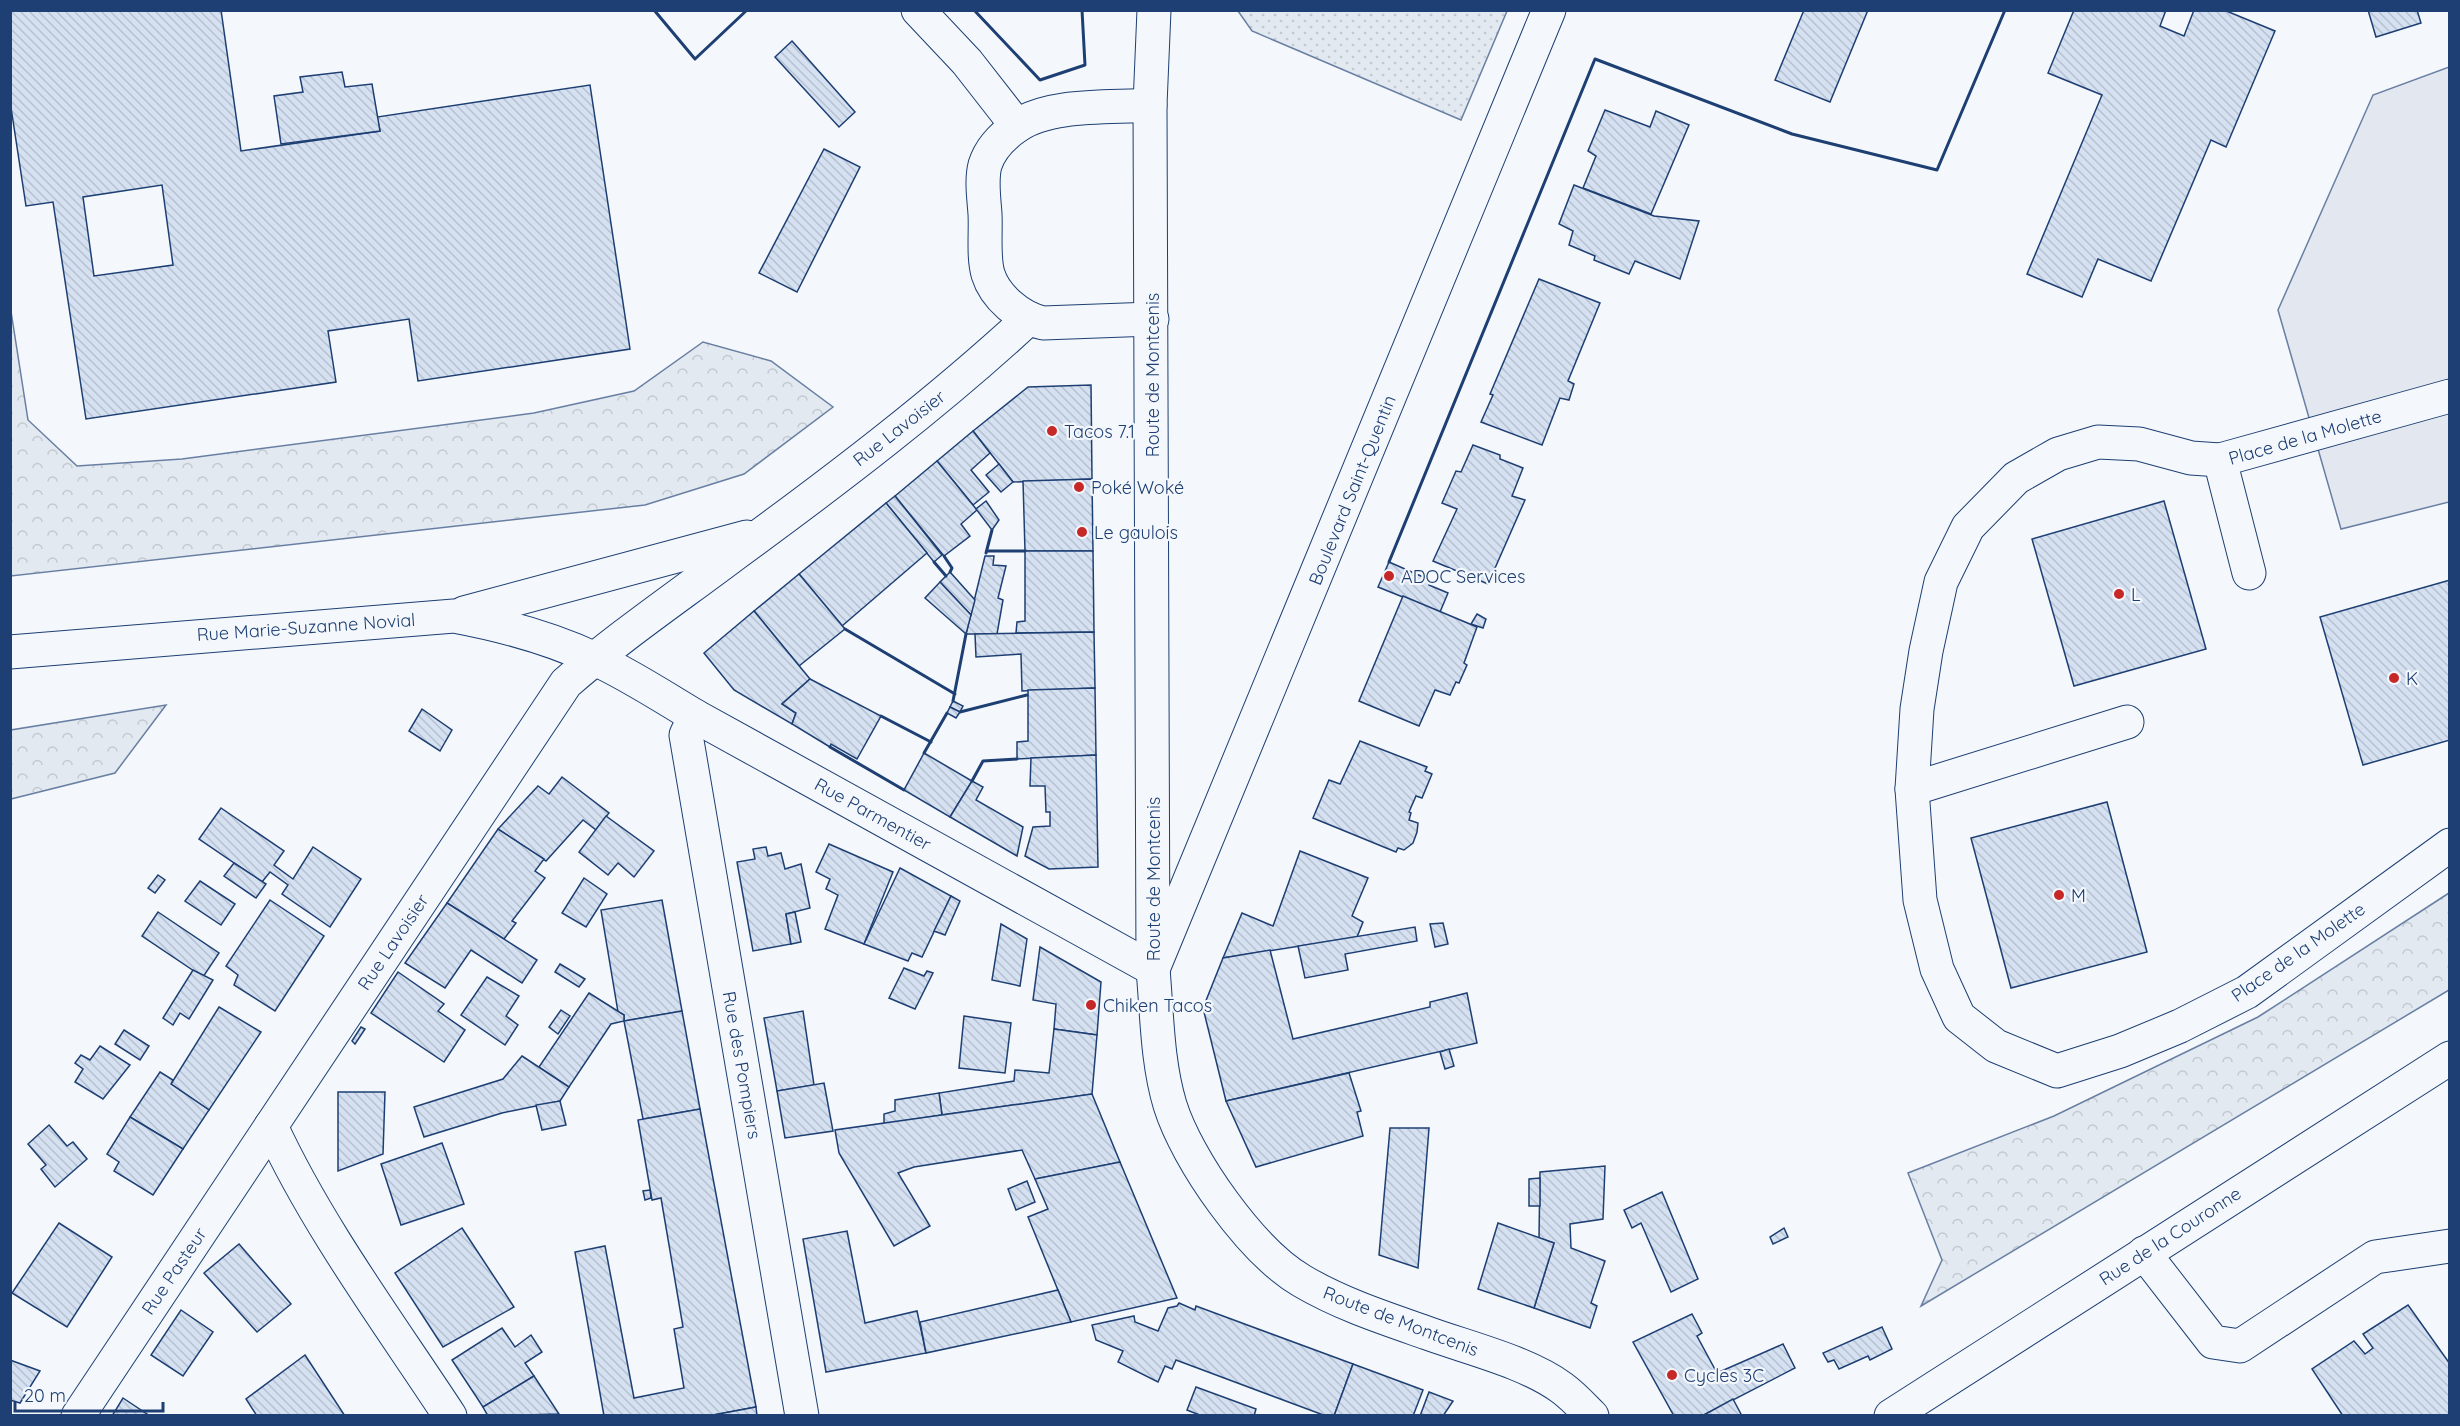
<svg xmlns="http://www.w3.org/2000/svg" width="2460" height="1426" viewBox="0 0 2460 1426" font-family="Quicksand,sans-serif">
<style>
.grass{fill:url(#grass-dots);stroke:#687fa3;stroke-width:1.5}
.forest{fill:url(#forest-crowns);stroke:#687fa3;stroke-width:1.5}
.parking{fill:#e3e8f0;stroke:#687fa3;stroke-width:1.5}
.building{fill:url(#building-back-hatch);stroke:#1d3f73;stroke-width:1.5;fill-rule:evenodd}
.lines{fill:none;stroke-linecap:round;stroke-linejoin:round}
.minor-casing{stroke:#1d3f73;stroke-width:35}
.major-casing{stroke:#1d3f73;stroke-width:35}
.minor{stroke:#f4f7fb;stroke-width:33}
.major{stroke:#f4f7fb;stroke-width:33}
.wall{stroke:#1d3f73;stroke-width:3}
.poi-dot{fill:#c62828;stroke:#f4f7fb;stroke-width:2}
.labels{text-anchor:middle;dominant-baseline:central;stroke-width:4.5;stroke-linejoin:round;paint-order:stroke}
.street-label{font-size:18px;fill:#1d3f73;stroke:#f4f7fb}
.poi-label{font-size:18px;fill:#1d3f73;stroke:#f4f7fb;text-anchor:start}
</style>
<defs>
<pattern id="grass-dots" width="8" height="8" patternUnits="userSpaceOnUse" patternTransform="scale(1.5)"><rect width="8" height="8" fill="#e3e9f0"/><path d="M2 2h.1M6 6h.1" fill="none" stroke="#c2c9d1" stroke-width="1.8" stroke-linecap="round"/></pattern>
<pattern id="forest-crowns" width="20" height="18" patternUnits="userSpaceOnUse" patternTransform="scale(1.5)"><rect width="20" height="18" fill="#e3e9f0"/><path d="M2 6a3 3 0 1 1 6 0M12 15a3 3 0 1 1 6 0" fill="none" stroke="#c2c9d1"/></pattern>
<pattern id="building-back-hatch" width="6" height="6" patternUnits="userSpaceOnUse" patternTransform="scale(1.5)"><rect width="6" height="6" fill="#d5e0f0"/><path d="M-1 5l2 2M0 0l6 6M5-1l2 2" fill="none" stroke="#b6c1d1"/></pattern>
</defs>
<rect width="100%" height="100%" fill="#f4f7fb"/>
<path class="grass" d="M1238 11H1507L1461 120 1252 31Z"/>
<g class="forest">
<path d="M10 305 28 420 77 466 182 459 534 413 634 391 703 342 771 361 833 407 744 474 645 505 11 576Z"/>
<path d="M166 705 115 773 11 799V730Z"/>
<path d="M2449 893V990L1921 1306 1942 1260 1908 1173 2054 1116 2258 1017Z"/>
</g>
<path class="parking" d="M2449 67V502L2341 529 2278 310 2373 95Z"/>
<g class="building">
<path d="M10 10H221L241 151 380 131 377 117 590 85 630 349 418 381 409 319 328 331 336 382 86 419 53 202 26 206 10 101ZM162 185 173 265 94 276 83 197Z"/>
<path d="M1804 10H1868L1830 102 1775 80Z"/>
<path d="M2074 10H2166L2160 26 2184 36 2194 10H2224L2275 31 2226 147 2211 140 2151 281 2098 259 2082 297 2027 274 2102 95 2048 73Z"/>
<path d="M2368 10H2417L2421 23 2376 37Z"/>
<path d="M792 41 855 112 839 127 775 57Z"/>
<path d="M342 72 345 87 372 84 380 131 281 144 274 96 303 92 300 77Z"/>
<path d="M1605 110 1650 127 1656 111 1689 125 1651 214 1583 188 1596 156 1588 151Z"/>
<path d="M824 149 860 167 797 292 759 273Z"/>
<path d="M1574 185 1654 216 1699 221 1680 279 1635 261 1629 274 1594 260 1595 256 1569 245 1573 231 1559 224Z"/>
<path d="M1539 279 1600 303 1568 381 1574 384 1569 400 1560 398 1542 445 1481 422 1493 395 1490 394Z"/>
<path d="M1091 385 1092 479 1013 482 973 431 1028 387Z"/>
<path d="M973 431 990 453 971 470 989 492 973 505 937 461Z"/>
<path d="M1473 445 1500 455V459L1523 468 1512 496 1525 500 1488 584 1433 561 1457 509 1442 503 1456 471 1461 472Z"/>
<path d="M937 461 977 510 961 524 970 536 944 556 895 496Z"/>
<path d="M999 464 1013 482 1001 492 986 475Z"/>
<path d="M1092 479 1093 551H1025L1023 481Z"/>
<path d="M895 496 942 555 934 562 886 503Z"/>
<path d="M986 501 999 520 992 530 976 509Z"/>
<path d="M2164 501 2206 649 2074 686 2032 539Z"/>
<path d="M886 503 927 553 842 626 799 574Z"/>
<path d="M1025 551H1093L1094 632 1016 633 1017 622 1025 621Z"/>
<path d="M985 556H994L993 565 1006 566 998 598 1003 600 997 634H966Z"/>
<path d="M1389 562 1430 580 1429 585 1448 593 1440 612 1378 587Z"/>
<path d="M950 572 975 600 971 615 940 582Z"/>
<path d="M799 574 845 629 799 666 754 611Z"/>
<path d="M2450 580V740L2363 765 2320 617Z"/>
<path d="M940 582 971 615 966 634 925 598Z"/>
<path d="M1403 596 1477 627 1464 663 1467 665 1459 683 1456 682 1450 695 1435 690 1419 726 1359 701Z"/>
<path d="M754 611 810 679 782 704 796 713 792 724 734 690 704 653Z"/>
<path d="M1477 614 1486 619 1483 628 1471 624Z"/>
<path d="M1094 632 1095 688 1022 691 1021 654 976 657 975 634Z"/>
<path d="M810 679 881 716 857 759 831 744 830 747 792 724 796 713 782 704Z"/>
<path d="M1095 688 1096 755 1017 759V742L1028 741V690Z"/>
<path d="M953 701 963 706 960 712 950 707Z"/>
<path d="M950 707 960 712 956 718 947 713Z"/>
<path d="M422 709 452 730 440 751 409 731Z"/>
<path d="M1360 741 1427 767 1425 771 1432 774 1422 798 1416 796 1409 812 1411 813 1409 820 1418 823 1417 832 1413 843 1404 850 1398 848 1396 852 1313 818 1329 780 1340 784Z"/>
<path d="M924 753 972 781 950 817 904 790Z"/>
<path d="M1096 755 1098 867 1049 869 1025 856 1033 827 1050 826V812H1046L1045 786H1030L1031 758Z"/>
<path d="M562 777 609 813 596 830 583 820 546 861 498 829 538 786 549 794Z"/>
<path d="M972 781 983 787 976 800 1023 827 1017 856 950 817Z"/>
<path d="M2107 802 2147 952 2011 988 1971 838Z"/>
<path d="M221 808 284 851 274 865 293 879 313 847 361 879 330 927 282 894 288 885 270 872 262 882 199 839Z"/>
<path d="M606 816 654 851 634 877 618 863 608 875 579 852Z"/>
<path d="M498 829 544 859 535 871 545 878 512 921 516 923 504 939 447 903Z"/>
<path d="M829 844 893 872 864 944 825 929 838 895 826 889 830 879 816 872Z"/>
<path d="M766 847 768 856 781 853 785 869 801 864 810 908 786 914 791 944 753 951 737 862 755 859 753 849Z"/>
<path d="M1300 851 1368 878 1352 916 1363 922 1357 937 1223 958 1242 913 1273 926Z"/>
<path d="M234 863 266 884 256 898 224 876Z"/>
<path d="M900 868 951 896 922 957 912 953 908 961 864 944Z"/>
<path d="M158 875 165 880 155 893 148 888Z"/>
<path d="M584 878 607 894 586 927 562 913Z"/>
<path d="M200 881 235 904 221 925 185 901Z"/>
<path d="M951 896 960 901 945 935 934 931Z"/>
<path d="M270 900 324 936 275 1011 234 985 238 975 226 966Z"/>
<path d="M662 900 682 1011 624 1021V1015L618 1012 601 910Z"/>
<path d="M447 903 537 960 522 983 471 950 445 988 405 963Z"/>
<path d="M158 912 219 953 203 977 142 936Z"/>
<path d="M795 912 801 942 791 944 786 914Z"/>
<path d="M1443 923 1448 944 1435 947 1430 924Z"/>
<path d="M1001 924 1027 939 1020 986 992 980Z"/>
<path d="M1415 927 1417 941 1345 954 1348 970 1305 978 1298 946Z"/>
<path d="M1040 947 1101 982 1097 1035 1054 1029 1056 1004 1033 1000Z"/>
<path d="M1270 950 1293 1039 1430 1007V1002L1467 993 1477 1043 1226 1101 1203 1008 1223 958Z"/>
<path d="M560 964 585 979 579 987 555 972Z"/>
<path d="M904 968 924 976 927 971 933 973 915 1009 889 998Z"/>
<path d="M193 970 213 980 189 1019 180 1013 173 1025 163 1018Z"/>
<path d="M398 972 444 1004 438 1011 465 1030 444 1062 371 1013Z"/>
<path d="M487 977 519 996 506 1016 518 1025 505 1045 461 1015Z"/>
<path d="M589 993 624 1015V1021L611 1024 569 1087 539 1067Z"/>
<path d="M219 1007 261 1032 209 1110 171 1084Z"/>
<path d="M561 1010 570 1016 558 1034 549 1027Z"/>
<path d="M682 1011 700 1109 643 1119 624 1021Z"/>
<path d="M803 1011 814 1085 777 1091 764 1018Z"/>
<path d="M964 1016 1011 1023 1005 1073 959 1068Z"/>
<path d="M361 1027 365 1029 355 1044 352 1041Z"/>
<path d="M1054 1029 1097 1035 1092 1094 942 1115 939 1093 1014 1081 1015 1070 1049 1073Z"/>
<path d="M124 1030 149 1046 140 1060 115 1044Z"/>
<path d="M100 1046 130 1065 103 1099 75 1082 83 1069 75 1063 81 1055 90 1060Z"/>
<path d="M1449 1049 1454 1066 1445 1069 1440 1052Z"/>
<path d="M522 1056 569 1087 560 1101 502 1113 424 1137 414 1107 503 1079Z"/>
<path d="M160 1072 173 1080 171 1084 209 1110 183 1149 130 1117Z"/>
<path d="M1349 1073 1361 1111 1357 1112 1363 1136 1256 1167 1226 1101Z"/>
<path d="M824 1083 833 1131 785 1138 777 1091Z"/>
<path d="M338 1092H385L383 1154 338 1171Z"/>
<path d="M939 1093 942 1115 884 1124V1114L895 1111V1100Z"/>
<path d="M1092 1094 1120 1162 1035 1179 1022 1150 914 1167 898 1173 930 1226 894 1246 839 1153 835 1130Z"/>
<path d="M560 1101 566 1125 542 1130 536 1105Z"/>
<path d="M700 1109 756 1407 708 1416H604L575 1252 605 1246 634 1398 684 1388 674 1329 683 1327 661 1198 652 1200 638 1120Z"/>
<path d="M130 1117 183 1149 153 1195 114 1171 119 1162 107 1154Z"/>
<path d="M49 1125 67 1146 73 1142 87 1159 55 1187 41 1169 46 1165 28 1144Z"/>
<path d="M1390 1128H1429L1418 1268 1379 1255Z"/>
<path d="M442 1143 464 1204 401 1225 381 1164Z"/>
<path d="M1120 1162 1177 1298 1071 1322 1028 1217 1048 1209 1035 1179Z"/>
<path d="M1605 1166 1603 1219 1570 1224 1571 1248 1605 1261 1591 1303 1597 1306 1590 1328 1534 1308 1554 1243 1539 1238 1540 1172Z"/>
<path d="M1540 1178V1206H1529V1179Z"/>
<path d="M1027 1181 1035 1202 1016 1210 1008 1189Z"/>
<path d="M650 1190 651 1198 645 1200 643 1191Z"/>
<path d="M1662 1192 1698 1279 1671 1292 1641 1223 1632 1228 1624 1210Z"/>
<path d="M59 1223 112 1257 67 1327 12 1293Z"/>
<path d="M1498 1223 1554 1243 1534 1308 1478 1289Z"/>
<path d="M462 1228 514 1307 443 1347 395 1273Z"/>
<path d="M1784 1228 1788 1237 1773 1244 1770 1237Z"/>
<path d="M847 1231 865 1323 917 1311 926 1353 826 1372 803 1239Z"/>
<path d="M239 1244 291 1304 257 1332 204 1273Z"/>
<path d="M1058 1290 1071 1322 926 1353 920 1322Z"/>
<path d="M1179 1303 1195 1310 1196 1306 1353 1364 1334 1416H1326L1176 1360 1172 1369 1165 1366 1158 1382 1118 1362 1123 1351 1096 1340 1092 1325 1134 1316 1135 1322 1158 1331 1168 1308 1177 1306Z"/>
<path d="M2408 1305 2450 1364V1416H2343L2312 1369 2354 1341 2365 1354 2373 1348 2363 1334Z"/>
<path d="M181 1310 213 1332 183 1376 151 1355Z"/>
<path d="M1692 1314 1702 1333 1697 1336 1717 1373 1783 1344 1795 1368 1702 1416H1674L1633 1342Z"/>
<path d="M1882 1327 1892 1349 1870 1360 1868 1356 1839 1369 1834 1360 1828 1362 1823 1353Z"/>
<path d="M502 1328 515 1347 531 1335 542 1352 525 1363 534 1376 483 1407 452 1360Z"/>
<path d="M305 1355 345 1416H257L246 1399Z"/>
<path d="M10 1360 40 1371 20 1403 10 1400Z"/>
<path d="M1353 1364 1423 1390 1413 1416H1334Z"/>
<path d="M534 1376 559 1414 488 1416 483 1407Z"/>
<path d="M1196 1387 1256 1409 1254 1416H1202L1187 1410Z"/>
<path d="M1429 1392 1453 1401 1443 1416H1420Z"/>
<path d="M123 1398 150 1416H112Z"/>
<path d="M1733 1399 1742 1416H1702Z"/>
<path d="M756 1407 757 1416H708Z"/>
</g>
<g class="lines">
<g class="minor-casing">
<g id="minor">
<path d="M918 10 967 62 1017 126"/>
<path d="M1150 105C1111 108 1050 103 1017 126 1004 135 990 149 985 165 981 180 984 199 985 214 986 232 983 257 988 274 995 297 1020 318 1043 323L1152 319"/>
<path d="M2450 396 2220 460 2191 458 2139 444 2098 442 2058 454 2016 478 1968 527 1941 582 1926 651 1917 709 1912 789 1920 900 1937 969 1959 1017 1996 1046 2057 1071 2120 1051 2180 1026 2247 992 2450 845"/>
<path d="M2220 460 2249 573"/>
<path d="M464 613 747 537"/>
<path d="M10 652 454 616C502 625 551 638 595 659 630 675 663 697 695 716L1153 969 1549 10"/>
<path d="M695 716 686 735 802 1416"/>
<path d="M1912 789 2127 722"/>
<path d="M271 1126C317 1226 389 1323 450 1416"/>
<path d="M2144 1253 2213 1342 2240 1346 2375 1257 2450 1246"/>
<path d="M78 1416 566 683C620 636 679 596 736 553 836 480 936 404 1027 320"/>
<path d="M1891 1416 2450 1058"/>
</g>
</g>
<g class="major-casing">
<path id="major" d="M1154 10 1150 105 1153 969C1157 1014 1157 1062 1170 1105 1187 1160 1251 1251 1302 1281 1341 1304 1384 1318 1427 1333 1468 1348 1527 1362 1562 1388 1573 1396 1582 1406 1592 1416"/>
</g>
<use href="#minor" class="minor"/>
<use href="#major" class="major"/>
<g class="wall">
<path d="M654 10 695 59 747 10"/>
<path d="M974 10 1040 80 1085 65 1082 10"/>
<path d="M987 551H1025"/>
<path d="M986 553 992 530"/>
<path d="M944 556 952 568 950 572"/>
<path d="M934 562 946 576"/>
<path d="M1389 562 1595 59 1792 134 1937 170 2005 10"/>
<path d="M845 629 955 694"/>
<path d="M953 701 966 634"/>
<path d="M960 712 1027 695"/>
<path d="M881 716 931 742"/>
<path d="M830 747 904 790"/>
<path d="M924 753 947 713"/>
<path d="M972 781 983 761 1017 759"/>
</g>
</g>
<g class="poi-dot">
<circle cx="1052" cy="431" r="6"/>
<circle cx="1079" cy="487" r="6"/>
<circle cx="1082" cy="532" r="6"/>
<circle cx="1389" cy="576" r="6"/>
<circle cx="2119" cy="594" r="6"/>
<circle cx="2394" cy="678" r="6"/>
<circle cx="2059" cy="895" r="6"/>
<circle cx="1091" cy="1005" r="6"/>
<circle cx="1672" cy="1375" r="6"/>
</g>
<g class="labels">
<g class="street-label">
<text transform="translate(1152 375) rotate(-90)">Route de Montcenis</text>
<text transform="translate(899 428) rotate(-38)">Rue Lavoisier</text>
<text transform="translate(2305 437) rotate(-16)">Place de la Molette</text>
<text transform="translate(1352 490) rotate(-68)">Boulevard Saint-Quentin</text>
<text transform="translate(306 627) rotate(-4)">Rue Marie-Suzanne Novial</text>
<text transform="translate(873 814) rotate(29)">Rue Parmentier</text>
<text transform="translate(1153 879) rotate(-90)">Route de Montcenis</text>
<text transform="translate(393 942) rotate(-56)">Rue Lavoisier</text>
<text transform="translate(2298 952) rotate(-35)">Place de la Molette</text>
<text transform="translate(742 1065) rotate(80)">Rue des Pompiers</text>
<text transform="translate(2170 1236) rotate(-33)">Rue de la Couronne</text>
<text transform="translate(174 1271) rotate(-56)">Rue Pasteur</text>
<text transform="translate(1401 1321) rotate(21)">Route de Montcenis</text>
</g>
<g class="poi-label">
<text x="1064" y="431">Tacos 7.1</text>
<text x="1091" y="487">Poké Woké</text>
<text x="1094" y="532">Le gaulois</text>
<text x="1401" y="576">ADOC Services</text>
<text x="2131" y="594">L</text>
<text x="2406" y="678">K</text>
<text x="2071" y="895">M</text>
<text x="1103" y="1005">Chiken Tacos</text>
<text x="1684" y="1375">Cycles 3C</text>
</g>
</g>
<rect width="2460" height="1426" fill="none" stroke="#1d3f73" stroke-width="24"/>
<path d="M15 1402v9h148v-9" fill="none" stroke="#1d3f73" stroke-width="3"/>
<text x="24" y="1402" font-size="18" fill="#1d3f73" stroke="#f4f7fb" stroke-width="4.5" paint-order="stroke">20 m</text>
</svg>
